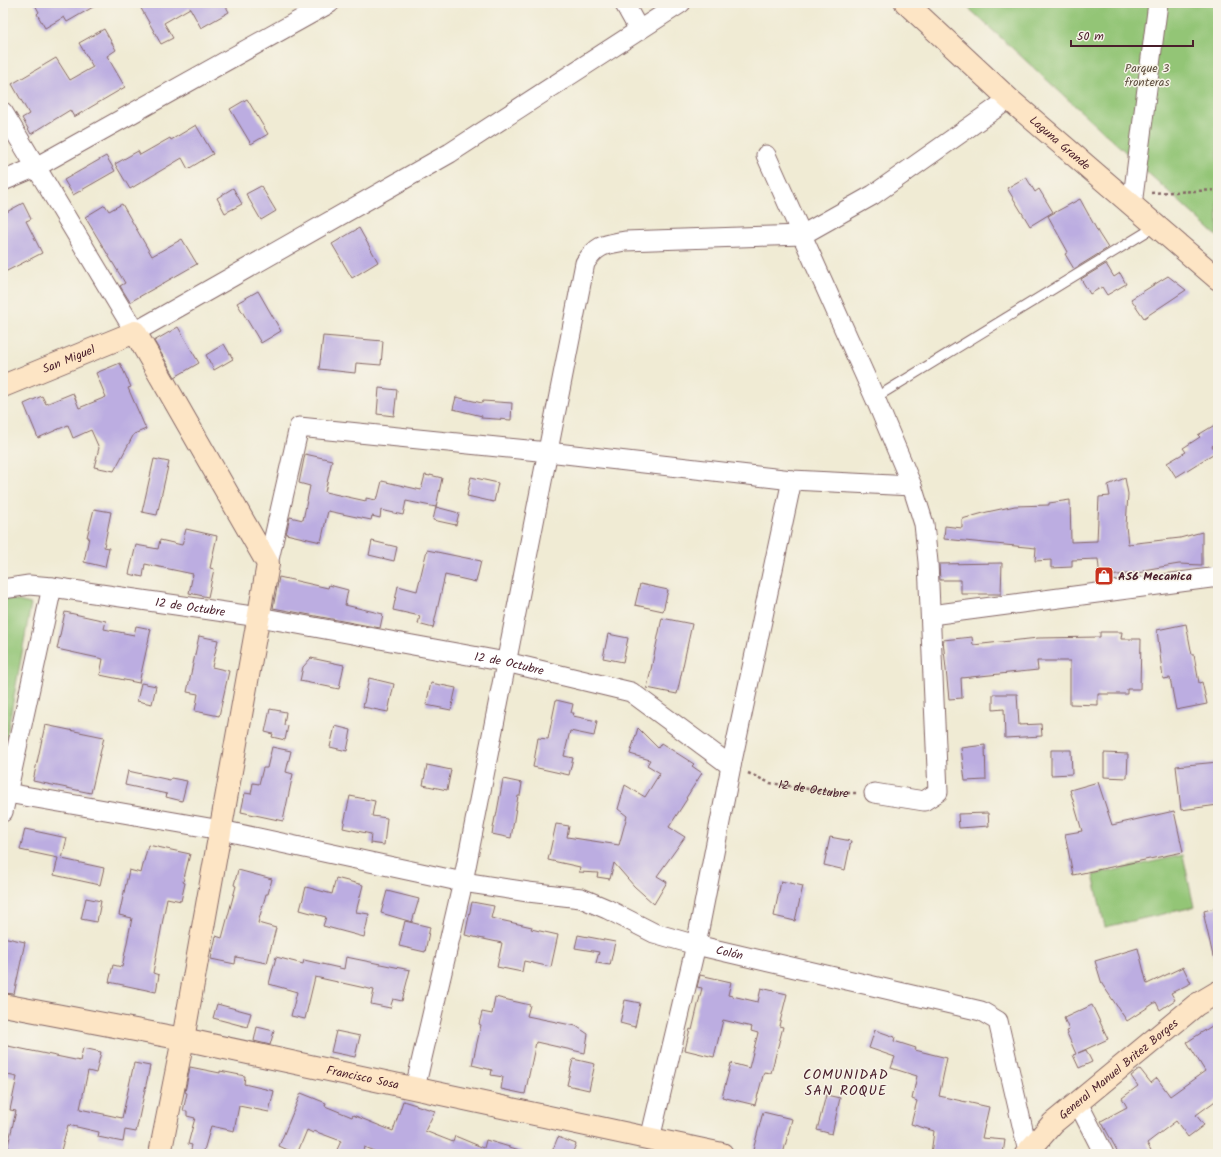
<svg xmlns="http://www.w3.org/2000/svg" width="1221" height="1157" viewBox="0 0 1221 1157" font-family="Kalam,sans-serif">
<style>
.green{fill:#93c576;stroke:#6e7250}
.building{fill:#bcade1}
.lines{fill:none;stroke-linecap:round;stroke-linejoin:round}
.lane-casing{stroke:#846666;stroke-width:11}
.street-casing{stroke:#846666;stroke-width:21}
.secondary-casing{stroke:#846666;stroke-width:24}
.path{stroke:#846666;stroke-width:2.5;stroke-dasharray:3 3;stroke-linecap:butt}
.lane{stroke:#fff;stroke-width:9}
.street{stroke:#fff;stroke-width:19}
.secondary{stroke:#fde5c5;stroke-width:22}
.labels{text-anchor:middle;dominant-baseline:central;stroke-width:3;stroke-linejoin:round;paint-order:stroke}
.park-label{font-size:12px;fill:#605142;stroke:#f7f3e8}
.street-label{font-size:12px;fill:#4a1f2b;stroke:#f7f3e8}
.poi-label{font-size:12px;font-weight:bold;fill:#4a1f2b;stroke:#f7f3e8;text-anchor:start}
.quarter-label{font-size:14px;letter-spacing:1px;fill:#4a1f2b;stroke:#f7f3e8}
</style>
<rect width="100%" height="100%" fill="#f7f3e8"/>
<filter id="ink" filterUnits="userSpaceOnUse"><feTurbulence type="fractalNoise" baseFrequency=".025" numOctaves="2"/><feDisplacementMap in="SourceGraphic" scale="8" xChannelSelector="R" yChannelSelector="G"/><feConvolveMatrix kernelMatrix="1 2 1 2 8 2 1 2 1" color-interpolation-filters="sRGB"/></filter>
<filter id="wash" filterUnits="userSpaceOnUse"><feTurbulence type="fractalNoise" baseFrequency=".012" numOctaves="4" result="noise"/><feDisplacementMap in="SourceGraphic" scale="16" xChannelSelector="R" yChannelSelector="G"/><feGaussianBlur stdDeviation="0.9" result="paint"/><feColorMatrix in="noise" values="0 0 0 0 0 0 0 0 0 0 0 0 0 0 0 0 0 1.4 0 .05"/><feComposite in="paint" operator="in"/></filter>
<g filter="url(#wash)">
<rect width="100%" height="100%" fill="#f0ebd4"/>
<g class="green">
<path d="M963 3H1218V237Z"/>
<path d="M5 598 31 604 3 756V599Z"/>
<path d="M1183 855 1194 907 1105 927 1093 875Z"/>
</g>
<g id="blocks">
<g class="building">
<path d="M34 3H100L67 22 64 17 45 28 37 14 39 12Z"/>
<path d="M138 3H224L229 12 201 28 190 8 164 23 173 38 161 44Z"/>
<path d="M104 29 116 50 107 56 125 87 74 117 70 110 31 134 22 118 29 114 12 84 56 58 70 80 93 67 79 43Z"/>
<path d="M247 99 268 134 251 144 230 109Z"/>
<path d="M196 125 213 154 188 169 182 158 130 189 115 164 138 151 140 155 170 138 171 140Z"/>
<path d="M106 156 115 171 73 195 64 180Z"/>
<path d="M1026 177 1035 192 1039 189 1053 212 1030 226 1007 188Z"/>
<path d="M261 186 276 211 261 220 246 194Z"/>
<path d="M233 188 242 204 225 213 217 198Z"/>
<path d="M1080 199 1099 234 1108 248 1074 269 1065 254 1068 252 1048 216Z"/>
<path d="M23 203 31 219 26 221 42 253 3 273V214Z"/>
<path d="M122 204 152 256 182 239 197 264 130 302 120 286 125 283 85 217 105 205 109 211Z"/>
<path d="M359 228 378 262 352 278 332 244Z"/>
<path d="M1106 264 1114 277 1120 273 1126 284 1107 295 1102 287 1090 294 1081 279Z"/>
<path d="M1168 276 1186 290 1144 318 1131 299Z"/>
<path d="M258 291 281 331 261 343 237 303Z"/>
<path d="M178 327 199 363 175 377 154 341Z"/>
<path d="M323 336 383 341 381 365 356 363 355 373 319 369Z"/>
<path d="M224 344 233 359 214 370 206 355Z"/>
<path d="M120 363 131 387 128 388 146 429 134 434 114 471 94 467 99 448 91 430 73 438 68 425 38 438 24 404 42 396 46 404 73 393 79 408 106 397 96 373Z"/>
<path d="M379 388 397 390 394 416 377 414Z"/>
<path d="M456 397 482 403 483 401 512 403 511 420 481 418 482 416 453 409Z"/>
<path d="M1218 423V442L1212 446 1216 452 1176 477 1167 463 1186 452 1183 448 1200 437 1198 435Z"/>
<path d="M305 454 332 460 325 492 366 501V498L376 500 377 496 378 497 382 481 421 490 425 475 430 476V475L442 478 436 507 406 501 403 515 381 510 380 518 372 516 371 520 328 511 321 542 286 534 290 517 303 520 310 486 299 483Z"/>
<path d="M154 459 169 462 157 515 142 512Z"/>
<path d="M471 477 498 483 494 502 467 496Z"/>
<path d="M1125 478 1128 494 1126 526 1128 544 1180 538 1202 532V565L1179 564 1143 570 1144 572 1100 577 1098 559 1072 560V567L1051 568V560L1035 561 1036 548 944 539 945 526 962 528V519L987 512 1015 506 1049 505V503L1070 500 1071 542 1097 541 1099 497 1110 496 1108 485Z"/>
<path d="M436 507 459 513 456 525 433 520Z"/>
<path d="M94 509 111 512 104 547 109 548 105 567 84 562 89 537H87Z"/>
<path d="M186 529 217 536 210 568 214 569 208 597 189 593 193 574 145 564 143 577 129 574 136 545 158 549 160 540 182 545Z"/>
<path d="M372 541 397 547 394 561 369 555Z"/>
<path d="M427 550 481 561 476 582 445 575 433 628 418 624 420 616 393 610 398 586 417 591Z"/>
<path d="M1002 563 1001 594H961V580H940L939 564Z"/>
<path d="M279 577 328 588 329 585 348 590 345 605 383 614 380 628 273 608Z"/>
<path d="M640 584 668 590 663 611 635 605Z"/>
<path d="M65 612 106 621 104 629 134 635 136 626 151 629 139 683 100 675 103 659 57 649Z"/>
<path d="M662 618 692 624 677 694 647 688Z"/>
<path d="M1186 624 1192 655H1194L1199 683 1202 682 1207 704 1176 710 1170 678 1163 679 1157 630Z"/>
<path d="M1100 632H1122L1121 639H1141L1140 689H1127V694H1098V705L1070 704V661H1037L1038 670 961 678 962 698 949 699 943 640 972 637 973 645 1038 638 1100 637Z"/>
<path d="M608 634 628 638 623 662 603 658Z"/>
<path d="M199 636 218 640 212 667 229 671 219 716 195 711 198 694 187 692Z"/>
<path d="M311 658 344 665 339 689 300 681 303 667Z"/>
<path d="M369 678 394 684 388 712 363 707Z"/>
<path d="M141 683 156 686 152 704 137 701Z"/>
<path d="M431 683 456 688 451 710 426 705Z"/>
<path d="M993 694H1017L1019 725 1041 724 1042 736 1005 738 1004 709 993 710Z"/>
<path d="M556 700 573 704 571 713H574L573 716 597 721 594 736 570 731 564 756 573 758 569 775 533 767 538 738 548 739Z"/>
<path d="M270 709 286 712 284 725 288 726 285 740 272 737 273 734 265 732Z"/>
<path d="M45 725 104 737 91 793 33 781Z"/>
<path d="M335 726 351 730 347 751 330 747Z"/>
<path d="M638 728 658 748 661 743 694 764 692 766 702 773 686 798 687 799 669 827 685 837 657 876 667 882 654 904 634 886 614 863 610 879 597 877 598 873 579 872 580 867 548 860 556 824 569 826 567 837 619 845 627 816 618 809 625 785 645 797 660 773 647 765 650 760 630 754Z"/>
<path d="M985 745 986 780 965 781 961 748Z"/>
<path d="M272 747 291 751 286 772 293 774 283 821 241 812 245 793 251 794 253 783 259 784 263 768H267Z"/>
<path d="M1051 750H1071L1072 774 1051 775Z"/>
<path d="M1104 753 1128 754 1127 778 1104 777Z"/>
<path d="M1218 762V805L1181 810 1176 766Z"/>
<path d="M427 765 451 770 447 790 423 785Z"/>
<path d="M128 771 170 780 171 778 187 781 182 801 166 797 167 794 125 785Z"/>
<path d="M503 779 522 783 520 796H518L511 838 492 834 495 817H496Z"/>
<path d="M1098 782 1112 825 1174 811 1183 852 1073 875 1065 834 1082 831 1070 790Z"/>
<path d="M350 796 375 801 372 816 387 818 384 845 370 843 371 834 343 828Z"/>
<path d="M988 813 989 826 959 828 958 814Z"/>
<path d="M25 829 67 838 62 859 104 868 100 885 54 875 58 858 20 850Z"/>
<path d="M830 837 851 841 845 870 824 865Z"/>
<path d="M148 845 190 854 183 882 185 883 181 901 167 898 153 973 159 975 156 992 109 982 113 965 122 967 132 918 119 915 129 870 141 873Z"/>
<path d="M238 870 272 879 268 894H266L258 923 276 928 267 963 236 957 235 964 211 959 216 936 222 938 236 886 234 885Z"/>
<path d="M336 878 363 885 356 912 369 914 364 937 323 926 326 917 300 910 306 887 332 894Z"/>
<path d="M781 881 803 886 795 921 774 916Z"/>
<path d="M387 891 419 899 412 922 381 913Z"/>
<path d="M86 898 101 901 97 922 81 919Z"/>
<path d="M472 902 494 906 491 918 532 927 531 929 558 935 551 967 524 961 522 972 497 967 502 943 465 935Z"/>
<path d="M1218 907V955L1213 956 1204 916H1205L1204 911Z"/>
<path d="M405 921 430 927 425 952 399 946Z"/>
<path d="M578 935 615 942 610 965 596 963 599 952 575 948Z"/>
<path d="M3 937 25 942 14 994 3 993Z"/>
<path d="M1138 948 1147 984 1183 967 1191 983 1171 993 1175 1000 1160 1010 1156 1002 1127 1021 1102 984 1095 961Z"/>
<path d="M276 957 303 964 304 960 344 969 346 957 410 970 402 1001 393 999 390 1008 371 1004 374 990 315 977 305 1019 291 1016 297 992 269 984Z"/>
<path d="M700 975 731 982 728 995 758 1002 761 988 787 994 779 1026 783 1027 771 1073 764 1072 755 1105 722 1097 731 1063 749 1068 758 1033 751 1031 752 1027 723 1020 714 1057 685 1050 690 1029 692 1030 702 988 697 987Z"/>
<path d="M495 997 530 1005 527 1016 576 1026 588 1034 585 1053 536 1042 525 1094 501 1089 503 1077 491 1075 492 1070 472 1065 481 1025 479 1024 482 1012 492 1014Z"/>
<path d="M625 1000 640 1003 635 1027 620 1023Z"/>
<path d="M217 1004 251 1013 247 1027 213 1018Z"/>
<path d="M1092 1005 1108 1039 1078 1053 1086 1050 1092 1062 1079 1068 1073 1055 1076 1054 1066 1031 1069 1030 1064 1018Z"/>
<path d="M1218 1022V1099L1196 1115 1204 1125 1188 1137 1176 1121 1147 1143 1153 1154H1119L1101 1121 1127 1107 1122 1098 1138 1086 1131 1076 1140 1069 1151 1083 1157 1078 1170 1096 1205 1071 1187 1042Z"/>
<path d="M257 1027 274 1031 270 1045 254 1041Z"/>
<path d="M875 1030 895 1037 894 1041 916 1048 915 1050 947 1058 939 1096 989 1107 982 1138 1005 1140 1003 1154H931L934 1131 911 1124 917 1101 912 1099 917 1076 891 1068 895 1057 869 1048Z"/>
<path d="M336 1031 360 1036 355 1057 331 1052Z"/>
<path d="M3 1045 80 1061 83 1048 101 1052 96 1073 88 1071 80 1109 122 1118 134 1063 150 1066 136 1132 125 1130 123 1142 98 1137 99 1132 68 1125 60 1154H6L16 1111 10 1110 17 1077 3 1074Z"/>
<path d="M573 1059 595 1064 589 1090 567 1085Z"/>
<path d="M190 1067 220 1073V1071L245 1076 244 1084 274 1091 269 1112 239 1106 234 1131 211 1126 203 1154H190L192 1145 188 1144 195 1118 187 1116V1111H183L187 1093 185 1092Z"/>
<path d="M301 1093 326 1103 325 1106 352 1117 353 1115 393 1131 403 1101 435 1111 425 1131 453 1142 455 1136 484 1148 486 1140 523 1151 522 1154H381L364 1147 362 1154H335L341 1141 314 1131 313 1133 307 1130 297 1154 279 1146Z"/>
<path d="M826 1095 840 1098 832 1134 817 1130Z"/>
<path d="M763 1112 792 1119 783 1154H752Z"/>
<path d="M558 1137 576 1144 572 1154H551Z"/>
</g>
</g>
</g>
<g filter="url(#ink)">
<use href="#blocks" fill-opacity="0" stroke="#846666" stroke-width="1"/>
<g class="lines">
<g class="lane-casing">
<path id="lane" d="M875 398 1156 226"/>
</g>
<g class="street-casing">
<g id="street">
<path d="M624 3 639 30"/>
<path d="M3 112 135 332 450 153 681 3"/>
<path d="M766 155 875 398 912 486 924 524 928 562 938 792 924 801 874 793"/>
<path d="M3 181 36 167 330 3"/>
<path d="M1132 205 1158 3"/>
<path d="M268 564 299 427 548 452 792 480 912 486"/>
<path id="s2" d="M3 589 29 585 52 587 259 617 506 662 631 692 731 766"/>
<path d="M931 615 1218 577"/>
<path id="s3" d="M3 792 7 793 221 830 463 882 528 892 581 898 607 909 654 933 696 945 981 1011 998 1021 1028 1151"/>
<path d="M3 812 52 587"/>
<path d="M415 1088 463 882 585 263C598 244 604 245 625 241L802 235 873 195 1009 99"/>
<path d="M1078 1103 1104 1154"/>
<path d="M650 1139 696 945 731 766 792 480"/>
</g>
</g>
<g class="secondary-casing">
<g id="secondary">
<path id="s4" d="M906 3 1009 99 1218 279"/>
<path id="s5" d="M3 386 135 332 268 564 183 1039 160 1154"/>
<path id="s6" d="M3 1005 183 1039 722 1154"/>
<path id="s7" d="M1026 1154 1053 1123 1196 1005 1218 992"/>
</g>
</g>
<g class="path">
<path d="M1151 193 1218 190"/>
<path id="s1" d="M748 773 770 783 835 793H858"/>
</g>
<use href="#lane" class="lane"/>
<use href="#street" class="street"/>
<use href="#secondary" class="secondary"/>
</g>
</g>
<defs>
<g id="shop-square" transform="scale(1)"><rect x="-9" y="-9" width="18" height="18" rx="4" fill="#c8321e" stroke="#f7f3e8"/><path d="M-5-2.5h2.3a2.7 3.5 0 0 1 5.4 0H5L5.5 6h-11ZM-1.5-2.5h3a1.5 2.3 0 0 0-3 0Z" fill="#fff"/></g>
</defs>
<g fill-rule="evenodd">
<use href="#shop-square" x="1104" y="576"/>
</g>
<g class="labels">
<g class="park-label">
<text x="1147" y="68">Parque 3<tspan x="1147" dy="14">fronteras</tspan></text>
</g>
<g class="street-label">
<text stroke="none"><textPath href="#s4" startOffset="208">Laguna Grande</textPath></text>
<text stroke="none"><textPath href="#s5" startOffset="71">San Miguel</textPath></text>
<text stroke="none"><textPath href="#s2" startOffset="189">12 de Octubre</textPath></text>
<text stroke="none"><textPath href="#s2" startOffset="513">12 de Octubre</textPath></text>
<text stroke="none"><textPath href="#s1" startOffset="68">12 de Octubre</textPath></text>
<text stroke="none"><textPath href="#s3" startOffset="747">Colón</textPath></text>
<text stroke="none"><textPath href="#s7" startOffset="126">General Manuel Britez Borges</textPath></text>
<text stroke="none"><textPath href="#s6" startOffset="367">Francisco Sosa</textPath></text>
</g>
<g class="poi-label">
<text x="1118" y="576">AS6 Mecanica</text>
</g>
<g class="quarter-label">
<text x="846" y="1075">COMUNIDAD<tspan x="846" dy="16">SAN ROQUE</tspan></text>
</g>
</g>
<rect width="1221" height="1157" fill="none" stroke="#f7f3e8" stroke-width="16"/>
<path d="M1071 40v6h122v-6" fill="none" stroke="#4a1f2b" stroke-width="2"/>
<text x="1077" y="40" font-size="12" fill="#4a1f2b" stroke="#f7f3e8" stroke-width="3" paint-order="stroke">50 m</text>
</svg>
